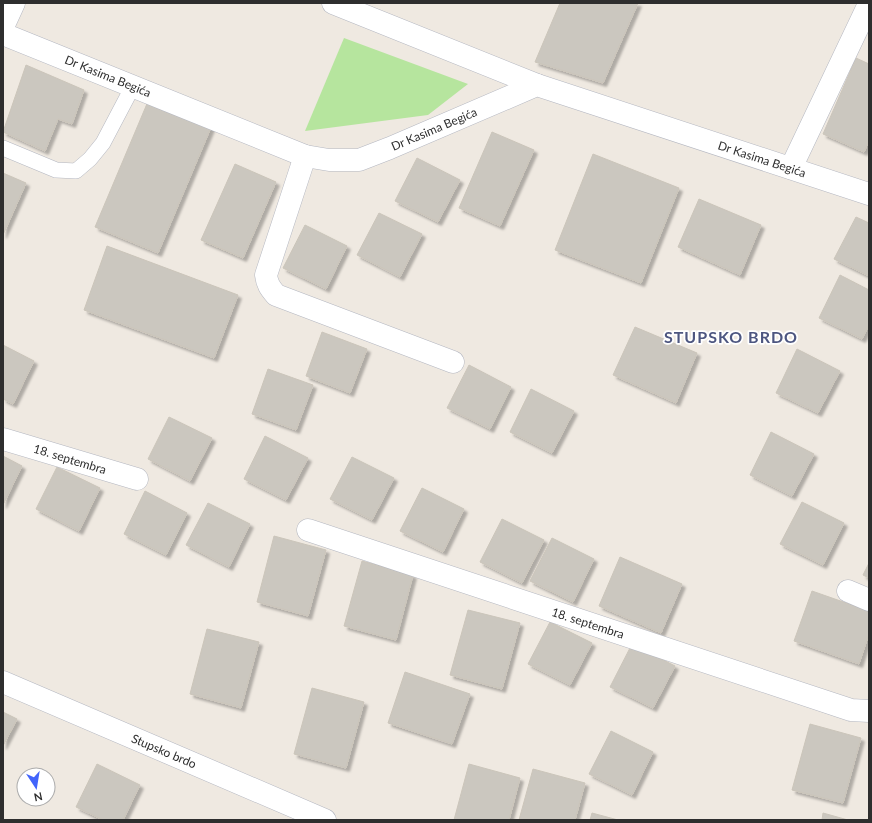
<svg xmlns="http://www.w3.org/2000/svg" width="872" height="823" viewBox="0 0 872 823" font-family="Lato,sans-serif">
<style>
.green{fill:#b6e59e}
.building{fill:#cbc7bf;stroke:#cbc5ba;filter:url(#shadow)}
.lines{fill:none;stroke-linecap:round;stroke-linejoin:round}
.lane-casing{stroke:#b4b7c1;stroke-width:16}
.street-casing{stroke:#b4b7c1;stroke-width:23}
.secondary-casing{stroke:#b4b7c1;stroke-width:23}
.lane{stroke:#fff;stroke-width:15}
.street{stroke:#fff;stroke-width:22}
.secondary{stroke:#fff;stroke-width:22}
.labels{text-anchor:middle;dominant-baseline:central;stroke-width:3.5;stroke-linejoin:round;paint-order:stroke}
.street-label{font-size:12px;fill:#2e2e2e;stroke:#fff}
.district-label{font-size:16px;font-weight:bold;letter-spacing:1px;fill:#4d5680;stroke:#fff}
</style>
<defs>
<filter id="shadow"><feDropShadow dx="3.5" dy="3.5" stdDeviation="1" flood-color="#0004"/></filter>
</defs>
<rect width="100%" height="100%" fill="#efe9e1"/>
<path class="green" d="M344 38 468 84 428 115 305 131Z"/>
<g class="building">
<path d="M560 3H638L603 83 535 62Z"/>
<path d="M856 58 869 64V141L864 152 823 134Z"/>
<path d="M26 65 84 90 72 124 58 119 45 151 3 132Z"/>
<path d="M149 99 212 125 158 253 95 227Z"/>
<path d="M492 132 534 150 500 226 459 208Z"/>
<path d="M593 154 679 188 641 283 555 250Z"/>
<path d="M417 158 460 180 438 222 395 201Z"/>
<path d="M235 164 276 182 243 258 201 240Z"/>
<path d="M3 173 26 183 3 235Z"/>
<path d="M699 199 761 225 740 275 678 247Z"/>
<path d="M379 213 422 234 400 277 357 255Z"/>
<path d="M856 217 869 223V276L834 259Z"/>
<path d="M305 225 347 246 326 289 283 268Z"/>
<path d="M107 246 238 295 214 358 84 310Z"/>
<path d="M840 275 869 290V325L862 339 819 318Z"/>
<path d="M635 327 697 353 676 403 613 375Z"/>
<path d="M322 332 367 349 350 393 306 376Z"/>
<path d="M3 345 34 361 13 404 3 399Z"/>
<path d="M797 349 840 371 818 413 776 393Z"/>
<path d="M469 365 511 387 490 429 447 408Z"/>
<path d="M268 369 313 385 296 430 252 414Z"/>
<path d="M531 389 574 411 552 453 510 432Z"/>
<path d="M169 417 212 438 190 481 148 459Z"/>
<path d="M771 432 814 454 792 496 750 475Z"/>
<path d="M265 436 308 458 286 500 244 479Z"/>
<path d="M3 456 22 466 3 505Z"/>
<path d="M352 457 394 478 372 520 330 499Z"/>
<path d="M57 467 100 488 79 531 36 509Z"/>
<path d="M422 488 464 509 443 552 400 531Z"/>
<path d="M145 491 187 513 166 555 124 534Z"/>
<path d="M802 502 844 523 823 565 780 544Z"/>
<path d="M208 503 250 524 229 567 186 545Z"/>
<path d="M502 519 544 540 522 583 480 562Z"/>
<path d="M274 536 326 550 308 616 257 602Z"/>
<path d="M552 538 594 559 573 602 530 581Z"/>
<path d="M620 557 682 584 661 633 599 606Z"/>
<path d="M362 561 413 575 396 640 344 626Z"/>
<path d="M869 563V578L863 575Z"/>
<path d="M812 591 869 611V634L859 664 794 641Z"/>
<path d="M468 610 520 623 502 689 450 675Z"/>
<path d="M550 622 592 643 570 685 528 664Z"/>
<path d="M207 629 259 642 241 708 190 694Z"/>
<path d="M632 644 675 666 653 708 610 687Z"/>
<path d="M405 672 470 694 452 744 388 723Z"/>
<path d="M312 688 364 702 346 768 294 754Z"/>
<path d="M3 712 17 719 3 746Z"/>
<path d="M810 724 861 738 843 803 792 790Z"/>
<path d="M611 731 653 752 632 795 589 774Z"/>
<path d="M97 764 140 785 123 820H103L76 807Z"/>
<path d="M469 764 520 778 509 820H454Z"/>
<path d="M533 769 585 783 575 820H519Z"/>
<path d="M592 813 618 820H590Z"/>
<path d="M823 813 848 820H822Z"/>
</g>
<g class="lines">
<g class="lane-casing">
<path id="lane" d="M3 148 56 170 76 171 90 159 103 143 133 86"/>
</g>
<g class="street-casing">
<g id="street">
<path d="M333 3 537 85"/>
<path d="M3 34 305 156 329 160H359L390 148 537 85 869 194"/>
<path d="M305 156 266 275C267 284 270 288 276 295L453 362"/>
<path d="M791 168 869 4"/>
<path d="M3 439 137 479"/>
<path d="M308 530 851 710 869 711"/>
<path d="M848 591 869 600"/>
<path d="M3 682 325 820"/>
</g>
</g>
<g class="secondary-casing">
<path id="secondary" d="M3 27 14 3"/>
</g>
<use href="#lane" class="lane"/>
<use href="#street" class="street"/>
<use href="#secondary" class="secondary"/>
</g>
<g class="labels">
<g class="street-label">
<text transform="translate(108 76) rotate(22)">Dr Kasima Begića</text>
<text transform="translate(434 129) rotate(-23)">Dr Kasima Begića</text>
<text transform="translate(762 159) rotate(18)">Dr Kasima Begića</text>
<text transform="translate(70 459) rotate(17)">18. septembra</text>
<text transform="translate(588 623) rotate(18)">18. septembra</text>
<text transform="translate(164 751) rotate(23)">Stupsko brdo</text>
</g>
<g class="district-label">
<text x="731" y="336">STUPSKO BRDO</text>
</g>
</g>
<rect width="872" height="823" fill="none" stroke="#2e2e2e" stroke-width="8"/>
<g transform="translate(36 787) rotate(168)"><circle r="19" fill="#ffffff" stroke="#ababab"/>
<path d="M0-3L7 15L0 10L-7 15Z" fill="#4264fb"/>
<text y="-6" font-size="11" font-weight="bold" text-anchor="middle" fill="#2e2e2e">N</text>
</g>
</svg>
